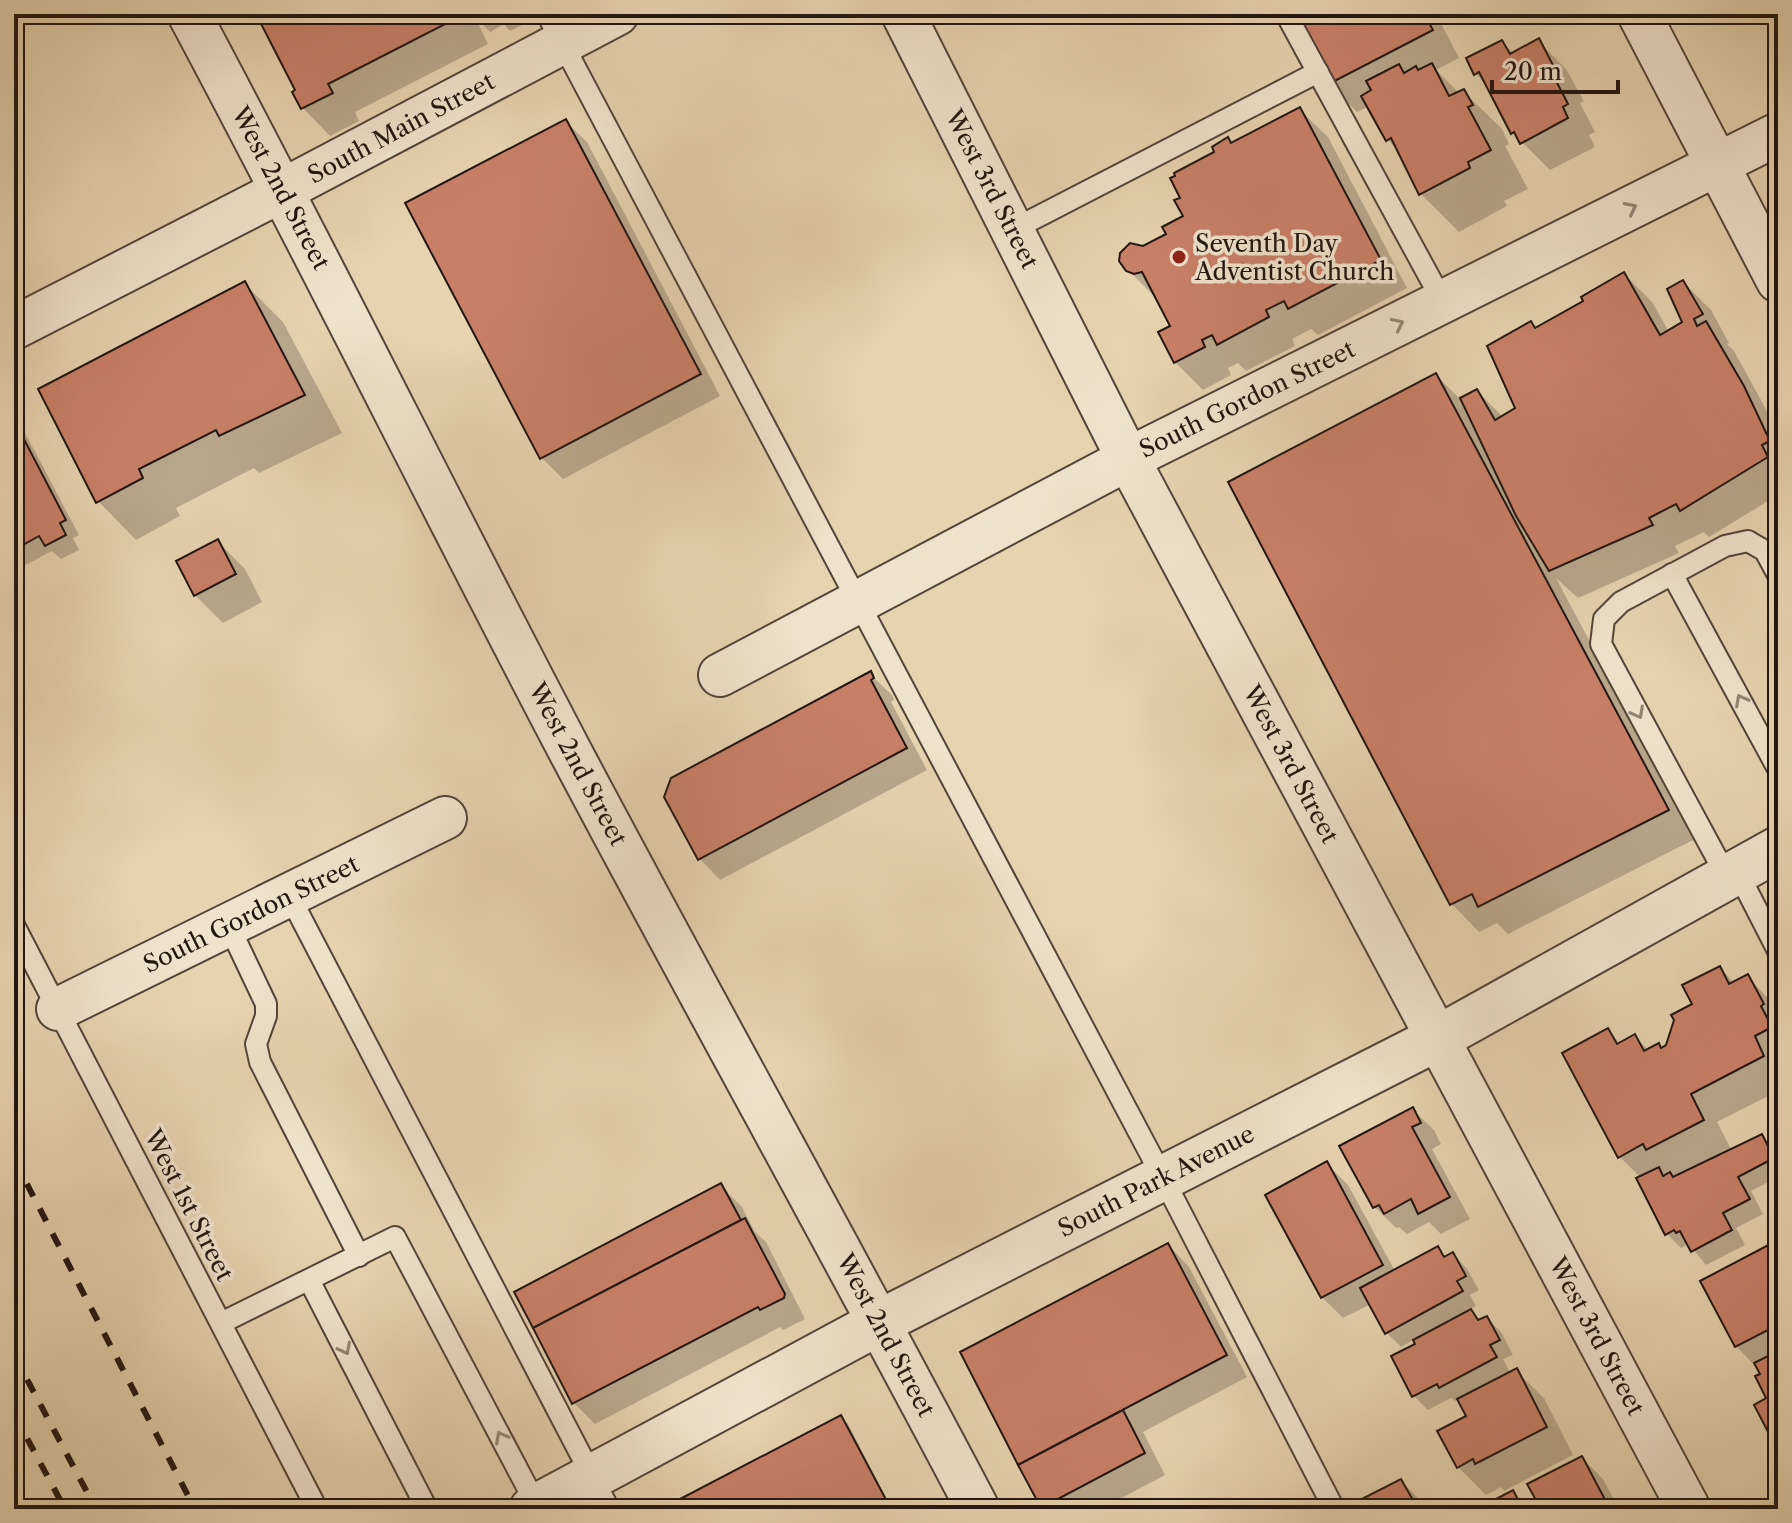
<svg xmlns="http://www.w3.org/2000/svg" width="1792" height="1523" viewBox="0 0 1792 1523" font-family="'Libre Caslon Text',serif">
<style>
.shadow{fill:#0003}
.building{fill:#c87f68;stroke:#221610;stroke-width:2}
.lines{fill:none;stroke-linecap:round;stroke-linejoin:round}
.service-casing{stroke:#534538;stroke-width:24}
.minor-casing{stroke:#534538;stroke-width:46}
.tertiary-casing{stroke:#534538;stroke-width:48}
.service{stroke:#efe2cc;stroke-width:20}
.minor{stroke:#efe2cc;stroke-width:42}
.tertiary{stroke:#efe2cc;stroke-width:44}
.rail{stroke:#221610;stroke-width:6;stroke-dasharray:14 14;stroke-linecap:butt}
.oneway{stroke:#938677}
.poi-dot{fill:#8f2418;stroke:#efe2cc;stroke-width:3}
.labels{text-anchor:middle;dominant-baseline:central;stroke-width:7;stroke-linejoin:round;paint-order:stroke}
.street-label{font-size:24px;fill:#221610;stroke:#efe2cc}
.poi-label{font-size:24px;fill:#221610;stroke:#efe2cc;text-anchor:start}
</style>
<rect width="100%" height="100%" fill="#e6d3b0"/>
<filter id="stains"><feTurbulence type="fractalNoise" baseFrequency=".0025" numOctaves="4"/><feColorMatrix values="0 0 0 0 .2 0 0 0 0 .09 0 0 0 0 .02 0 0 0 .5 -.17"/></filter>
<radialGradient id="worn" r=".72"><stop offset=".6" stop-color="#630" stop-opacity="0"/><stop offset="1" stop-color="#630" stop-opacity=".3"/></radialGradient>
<g class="shadow">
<path d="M258 14H528L532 20 510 31 504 24 490 32 474 15 488 44 355 112 359 121 330 136 303 108 294 93 298 91Z"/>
<path d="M1292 14H1436L1459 58 1436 70 1459 93 1463 91 1502 129 1509 144 1505 146 1528 189 1504 201 1507 206 1459 232 1421 194 1401 154 1388 140 1369 106 1357 112 1329 84Z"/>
<path d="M1538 41 1566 69 1584 101 1580 103 1595 132 1589 135 1595 147 1550 170 1513 133 1488 86 1476 74 1468 59 1501 42 1514 54Z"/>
<path d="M1300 110 1328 137 1407 288 1318 335 1311 329 1292 339 1295 346 1246 371 1238 363 1228 368 1231 375 1203 390 1175 362 1173 327 1156 298 1127 269 1143 248 1169 235 1185 217 1183 199 1228 140 1233 145Z"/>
<path d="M565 121 587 142 720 396 563 479 541 457Z"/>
<path d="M1624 274 1652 302 1669 332 1685 323 1683 282 1711 310 1729 343 1727 344 1734 351 1778 431V495L1709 537 1704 532 1675 546 1679 553 1578 598 1556 578 1695 839 1508 934 1497 923 1479 932 1452 904 1436 375 1461 400 1477 391 1503 417 1518 409 1537 330 1586 302Z"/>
<path d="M245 284 283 322 342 433 259 473 254 468 176 508 180 516 136 540 98 501Z"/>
<path d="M14 412 79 535 73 538 79 550 61 559 52 551 14 571Z"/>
<path d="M217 541 245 569 262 602 223 623 195 595Z"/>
<path d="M870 674 892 695 894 700 891 702 927 770 720 880 699 858Z"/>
<path d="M1720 968 1735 984 1748 977 1778 1009V1091L1717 1122 1732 1151 1762 1137 1778 1155V1177L1751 1191 1763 1214 1736 1228 1745 1245 1706 1265 1689 1244 1681 1248 1667 1234 1638 1179 1641 1178 1619 1156 1608 1031 1621 1044 1635 1037 1649 1051 1659 1046 1663 1050 1668 1047Z"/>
<path d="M1412 1109 1434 1130 1441 1144 1432 1149 1470 1219 1441 1234 1429 1222 1407 1234 1399 1227 1396 1228 1375 1207Z"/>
<path d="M1327 1164 1348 1185 1395 1271 1438 1248 1447 1258 1453 1254 1467 1269 1479 1290 1470 1295 1476 1306 1469 1310 1481 1321 1487 1318 1501 1332 1513 1355 1503 1359 1511 1374 1516 1371 1544 1398 1573 1455 1504 1491 1501 1487 1486 1495 1458 1467 1468 1417 1459 1399 1455 1401 1451 1398 1428 1410 1414 1396 1417 1345 1415 1339 1401 1347 1386 1332 1371 1304 1343 1318 1322 1297Z"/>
<path d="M721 1186 742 1207 755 1232 766 1242 805 1319 783 1330 780 1327 595 1424 574 1403 516 1293Z"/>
<path d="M1778 1242V1447L1763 1374 1736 1346Z"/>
<path d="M1168 1245 1189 1267 1247 1377 1143 1432 1165 1475 1101 1509H1045L963 1353Z"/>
<path d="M841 1417 848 1424 892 1509H665Z"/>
<path d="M1582 1458 1603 1479 1619 1509H1543Z"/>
<path d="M1401 1481 1429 1509H1350Z"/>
<path d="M1513 1492 1530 1509H1482Z"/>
</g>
<g class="building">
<path d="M256 14H461V16L328 84 333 93 301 109 292 92 295 90Z"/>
<path d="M1290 14H1424L1433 30 1327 85Z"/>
<path d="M1539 38 1557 73 1553 75 1568 104 1563 107 1568 118 1520 144 1514 132 1511 134 1479 72 1474 75 1466 58 1502 40 1510 54Z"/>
<path d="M1432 63 1449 96 1464 89 1473 105 1468 107 1491 150 1468 162 1470 168 1419 195 1391 138 1386 141 1361 96 1371 90 1366 81 1399 64 1404 73 1416 66 1418 70Z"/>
<path d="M1300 107 1381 260 1288 309 1284 301 1266 310 1269 317 1217 345 1212 335 1202 340 1205 347 1174 363 1158 332 1170 326 1142 272 1134 274 1126 271 1119 261 1120 253 1130 243 1143 246 1166 234 1162 227 1183 216 1174 200 1180 198 1170 178 1175 176 1174 173 1214 152 1212 147 1228 137 1231 143Z"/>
<path d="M566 119 701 374 540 459 405 203Z"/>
<path d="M1624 272 1660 335 1682 322 1667 289 1683 280 1703 314 1694 319 1697 326 1706 321 1744 386 1770 441 1762 445 1768 457 1680 511 1676 504 1649 518 1653 525 1549 571 1516 516 1460 398 1477 389 1495 420 1515 408 1487 346 1531 321 1535 328 1583 301 1581 297Z"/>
<path d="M245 281 305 395 219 436 216 430 139 469 143 478 96 503 38 389Z"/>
<path d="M1436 373 1669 810 1478 907 1472 894 1450 905 1228 482Z"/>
<path d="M14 420 66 520 60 523 66 535 45 546 39 536 14 550Z"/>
<path d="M218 539 236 574 194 596 176 561Z"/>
<path d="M871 671 874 678 871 680 907 748 698 860 664 797 671 778Z"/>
<path d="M1720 966 1729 984 1748 974 1764 1004 1761 1006 1772 1027 1755 1036 1764 1056 1691 1094 1704 1120 1646 1150 1643 1144 1618 1158 1562 1053 1608 1028 1617 1044 1635 1034 1644 1051 1659 1043 1661 1048 1666 1045 1674 1020 1671 1015 1692 1004 1682 985Z"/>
<path d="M1413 1107 1421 1123 1412 1127 1450 1197 1418 1214 1411 1199 1384 1214 1379 1205 1373 1208 1339 1146Z"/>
<path d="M1762 1134 1774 1158 1738 1177 1750 1199 1723 1213 1732 1230 1691 1252 1680 1231 1676 1233 1674 1230 1665 1235 1636 1178 1659 1167 1663 1176 1670 1172 1673 1177Z"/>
<path d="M1327 1161 1383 1265 1321 1298 1265 1195Z"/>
<path d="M721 1183 741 1220 533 1328 514 1292Z"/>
<path d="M745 1218 785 1294 784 1298 760 1310 758 1307 572 1404 533 1328Z"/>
<path d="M1778 1240V1325L1735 1347 1700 1281Z"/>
<path d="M1168 1243 1227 1355 1018 1465 960 1352Z"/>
<path d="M1438 1246 1444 1257 1453 1252 1466 1276 1457 1281 1463 1291 1385 1334 1360 1288Z"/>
<path d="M1471 1309 1478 1320 1487 1316 1500 1340 1490 1345 1497 1357 1439 1388 1437 1384 1412 1397 1391 1356 1415 1344 1413 1340Z"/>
<path d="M1778 1351V1451L1754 1405 1766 1398 1755 1376 1760 1374 1754 1363Z"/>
<path d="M1517 1368 1547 1427 1475 1464 1473 1459 1457 1468 1437 1431 1466 1416 1457 1399Z"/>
<path d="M1123 1410 1145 1453 1041 1508 1018 1465Z"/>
<path d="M841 1415 891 1509H661Z"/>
<path d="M1582 1456 1610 1509H1541L1527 1484Z"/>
<path d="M1401 1479 1418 1509H1347L1346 1507Z"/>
<path d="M1513 1490 1523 1509H1477Z"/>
<path d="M1224 1499 1229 1509H1204Z"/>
</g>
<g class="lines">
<g class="service-casing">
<g id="service">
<path d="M547 14 1163 1178 1334 1509"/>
<path d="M1286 14 1443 302"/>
<path d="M1012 230 1318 72"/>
<path d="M1672 574 1778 769"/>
<path d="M1737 871 1778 951"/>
<path d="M1727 877 1601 644 1604 619 1621 602 1725 546 1748 541 1765 551 1778 575"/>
<path d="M289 895 609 1509"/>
<path d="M228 924 266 1004V1016L256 1044 260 1062 359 1256"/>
<path d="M14 925 317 1509"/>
<path d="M309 1280 427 1509"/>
<path d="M221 1323 395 1237 537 1506"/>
</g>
</g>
<g class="minor-casing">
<g id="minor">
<path d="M189 14C320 259 442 508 571 753 705 1006 845 1256 978 1509"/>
<path d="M903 14 1128 459 1689 1509"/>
<path d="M1639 14 1778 281"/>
<path d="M14 328 283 190 617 14"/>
<path d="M720 675 1128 459 1778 134"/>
<path d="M58 1009 445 818"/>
</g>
</g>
<g class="tertiary-casing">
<path id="tertiary" d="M532 1509 880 1322 1438 1038 1778 849"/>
</g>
<use href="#service" class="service"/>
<use href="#minor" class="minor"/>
<use href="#tertiary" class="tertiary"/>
<g class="rail">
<path d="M14 1159 195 1509"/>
<path d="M14 1355 96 1509"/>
<path d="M14 1414 65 1509"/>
</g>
</g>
<defs><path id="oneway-chevron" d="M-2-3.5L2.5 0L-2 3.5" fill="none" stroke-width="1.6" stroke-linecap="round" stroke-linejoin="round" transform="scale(2)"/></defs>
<g class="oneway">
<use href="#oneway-chevron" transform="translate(1631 208) rotate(-27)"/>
<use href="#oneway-chevron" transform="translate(1398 324) rotate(-26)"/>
<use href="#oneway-chevron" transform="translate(1741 700) rotate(-118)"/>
<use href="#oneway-chevron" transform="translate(1638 713) rotate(62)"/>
<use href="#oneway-chevron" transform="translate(345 1349) rotate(63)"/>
<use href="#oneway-chevron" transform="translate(501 1437) rotate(-118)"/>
</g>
<circle class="poi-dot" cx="1179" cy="257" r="8"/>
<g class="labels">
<g class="street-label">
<text transform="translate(401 128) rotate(-28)">South Main Street</text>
<text transform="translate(281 188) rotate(62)">West 2nd Street</text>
<text transform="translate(992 189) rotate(63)">West 3rd Street</text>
<text transform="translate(1247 399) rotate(-26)">South Gordon Street</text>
<text transform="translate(578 764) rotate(62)">West 2nd Street</text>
<text transform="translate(1291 764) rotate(62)">West 3rd Street</text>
<text transform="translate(251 914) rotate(-26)">South Gordon Street</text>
<text transform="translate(1156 1181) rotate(-27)">South Park Avenue</text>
<text transform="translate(189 1205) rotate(63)">West 1st Street</text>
<text transform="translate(886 1335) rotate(62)">West 2nd Street</text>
<text transform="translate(1597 1336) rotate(62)">West 3rd Street</text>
</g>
<g class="poi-label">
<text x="1195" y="243">Seventh Day<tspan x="1195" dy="28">Adventist Church</tspan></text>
</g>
</g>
<rect width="1792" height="1523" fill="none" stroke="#e6d3b0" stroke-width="48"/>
<rect x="16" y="16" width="1760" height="1491" fill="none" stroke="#221610" stroke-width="4"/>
<rect x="24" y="24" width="1744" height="1475" fill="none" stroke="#221610" stroke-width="2"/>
<path d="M1492 80v12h126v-12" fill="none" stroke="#221610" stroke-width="4"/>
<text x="1504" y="80" font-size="24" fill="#221610" stroke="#efe2cc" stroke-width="6" paint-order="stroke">20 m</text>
<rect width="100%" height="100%" filter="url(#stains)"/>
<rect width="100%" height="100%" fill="url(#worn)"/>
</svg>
